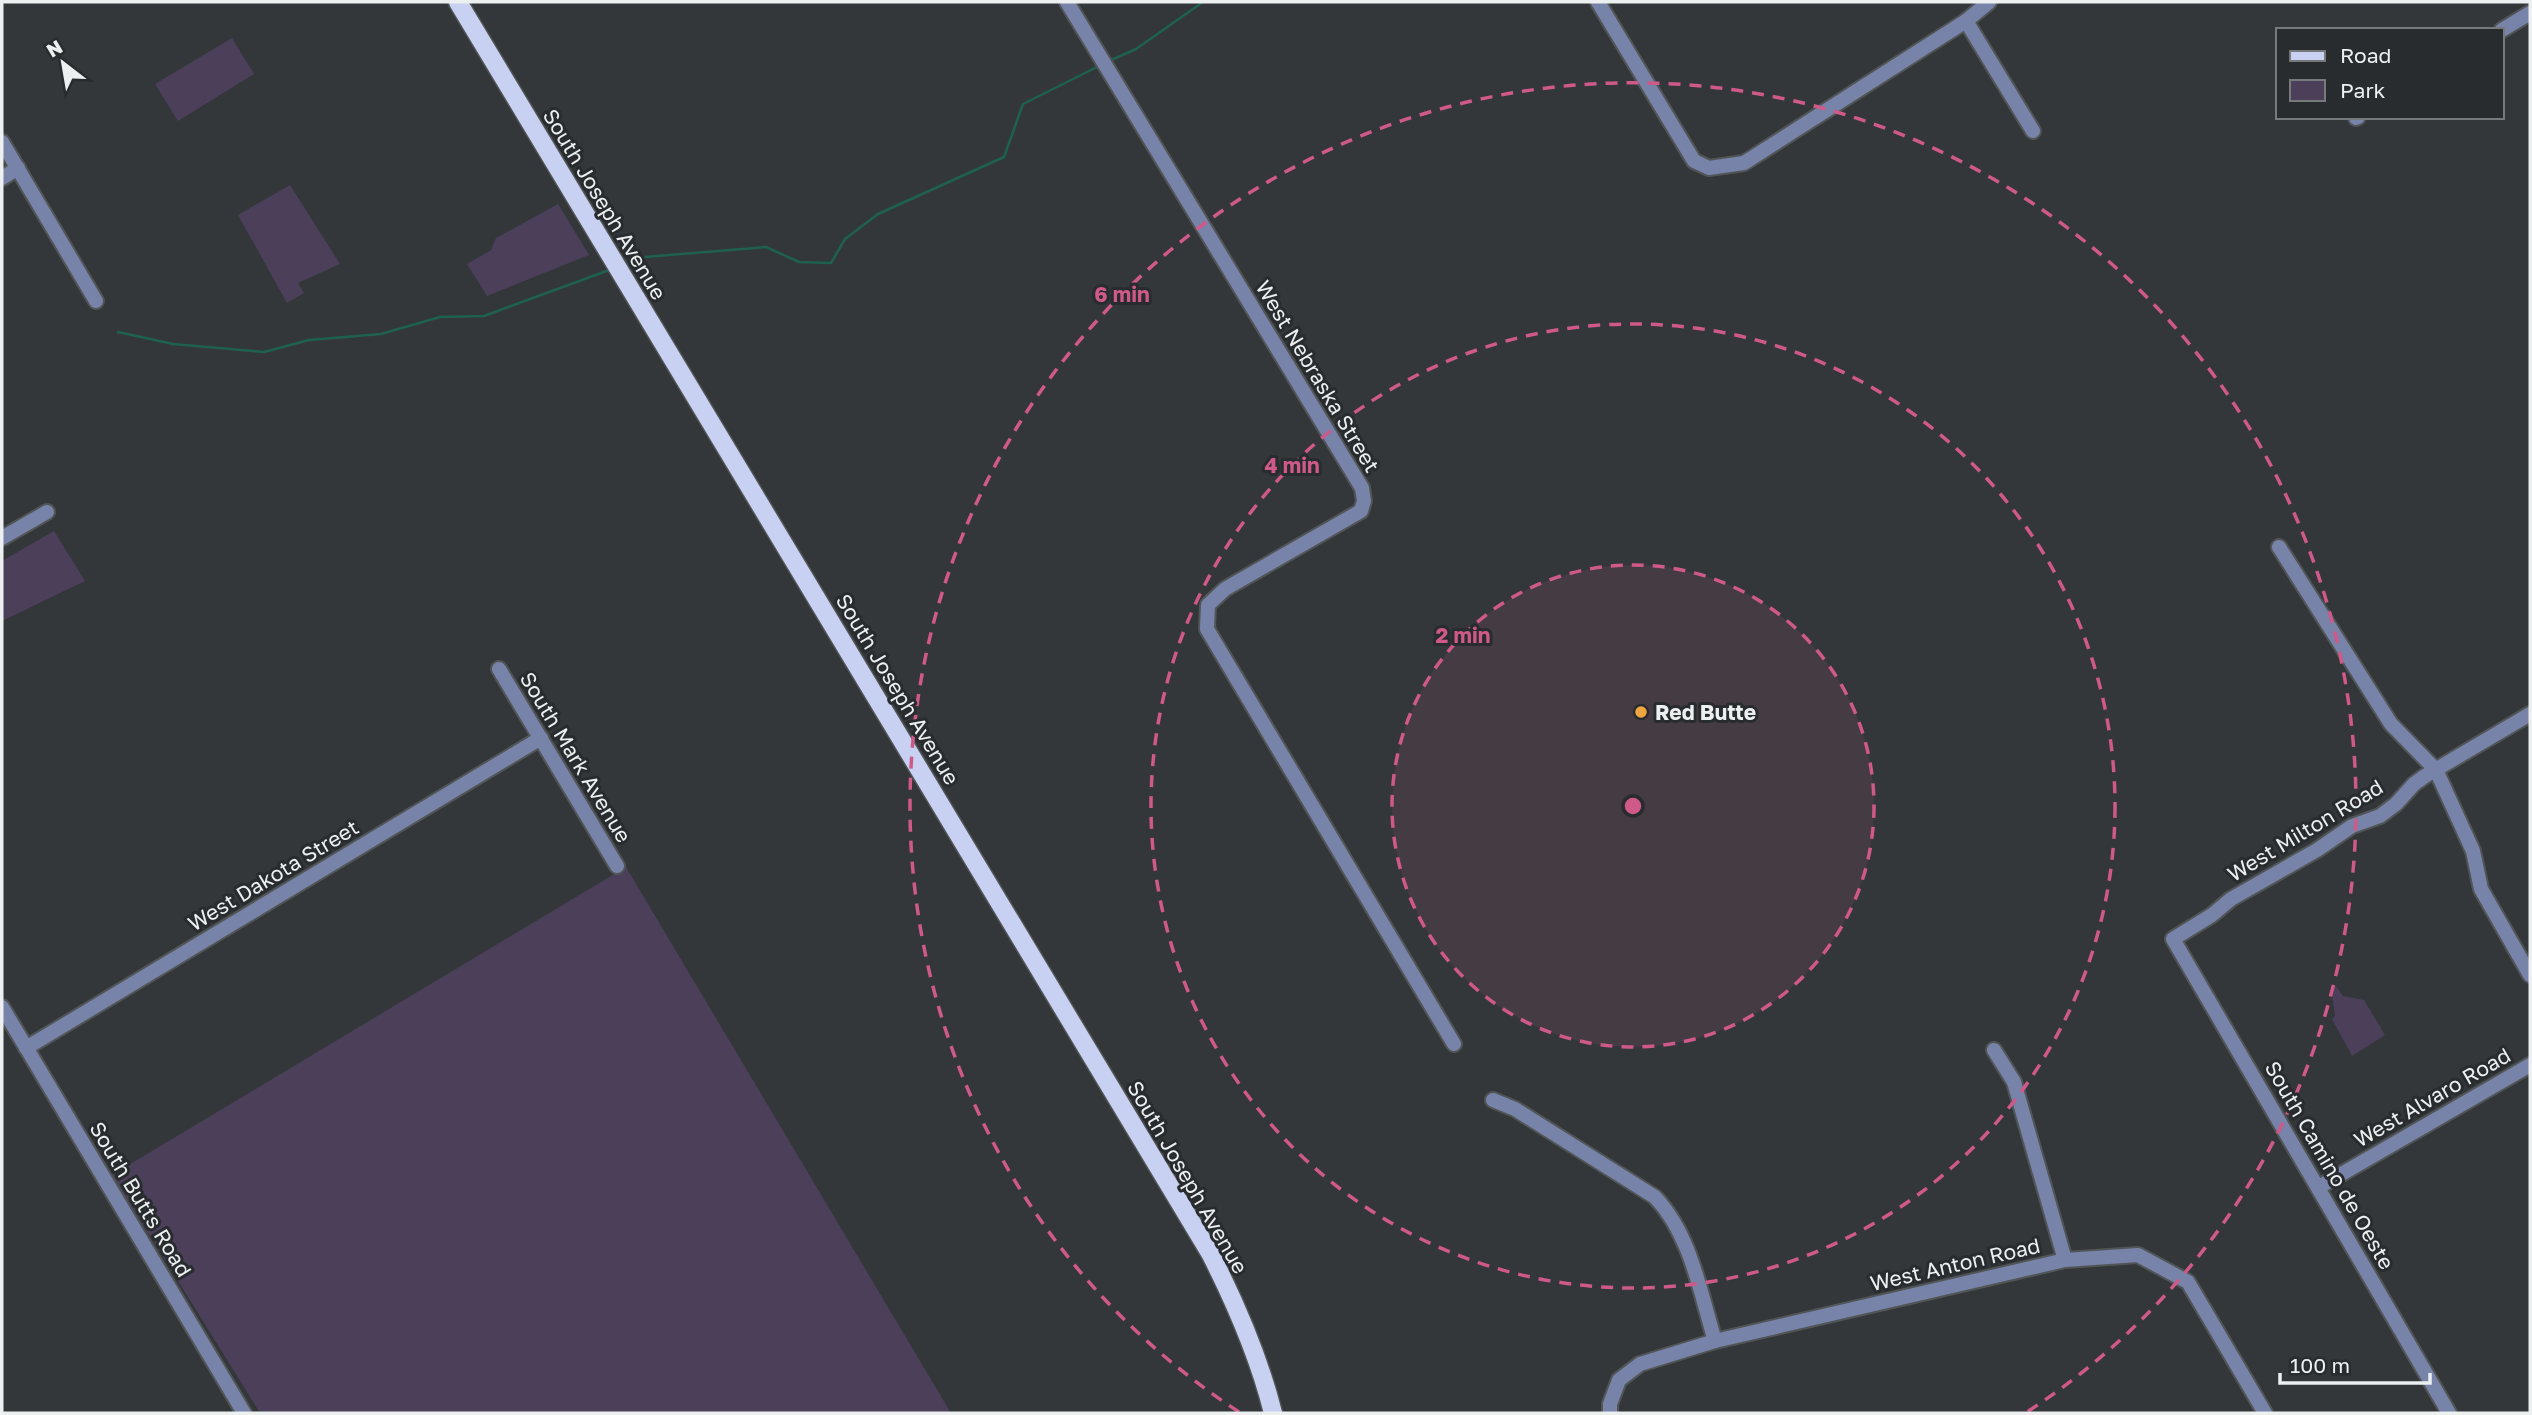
<svg xmlns="http://www.w3.org/2000/svg" width="2532" height="1415" viewBox="0 0 2532 1415" font-family="'Golos Text',sans-serif">
<style>
.green{fill:#4b3f5a}
.lines{fill:none;stroke-linecap:round;stroke-linejoin:round}
.stream{stroke:#1e614f;stroke-width:2.5}
.minor-casing{stroke:#515556;stroke-width:18}
.major-casing{stroke:#515556;stroke-width:21}
.minor{stroke:#7783a9;stroke-width:14}
.major{stroke:#c8d1f1;stroke-width:18}
.ring{fill:none;stroke:#cf5988;stroke-width:3.5;stroke-dasharray:12 9}
.poi-dot{fill:#f0a63e;stroke:#292c2f;stroke-width:2.5}
.labels{text-anchor:middle;dominant-baseline:central;stroke-width:6;stroke-linejoin:round;paint-order:stroke}
.street-label{font-size:21px;fill:#edf0f1;stroke:#292c2f}
.poi-label{font-size:21px;font-weight:bold;fill:#edf0f1;stroke:#292c2f;text-anchor:start}
.centre{fill:#cf5988;stroke:#292c2f;stroke-width:3.5}
.ring-label{font-size:21px;text-anchor:middle;font-weight:bold;fill:#cf5988;stroke:#292c2f;stroke-width:6;stroke-linejoin:round;paint-order:stroke}
</style>
<rect width="100%" height="100%" fill="#333739"/>
<g class="green">
<path d="M232 38 254 74 178 121 155 84Z"/>
<path d="M290 185 340 264 298 283 304 293 287 303 238 215Z"/>
<path d="M558 204 589 255 487 296 467 264 491 250 496 238Z"/>
<path d="M54 531 85 581 2 621V561Z"/>
<path d="M626 867 951 1413H260L112 1175Z"/>
<path d="M2336 986 2343 996 2364 1000 2385 1035 2352 1056 2332 1019 2335 1016 2331 988Z"/>
</g>
<g class="lines">
<g class="stream">
<path d="M1109 61 1136 49 1203 2"/>
<path d="M625 265 645 257 766 247 799 262 831 263 845 239 878 214 1004 157 1023 104 1099 66"/>
<path d="M118 332 173 344 264 352 309 340 381 334 440 317 484 316 612 269"/>
</g>
<g class="minor-casing">
<g id="minor">
<path d="M1067 2 1362 488 1364 501 1361 511 1225 589 1208 605 1207 629 1454 1044"/>
<path d="M1598 2 1694 161 1709 168 1744 163 1966 21"/>
<path d="M1989 2 1966 21 2033 131"/>
<path d="M2502 30 2530 13"/>
<path d="M2356 118 2358 117"/>
<path d="M2 142 96 301"/>
<path d="M2 178 18 168"/>
<path d="M2 538 47 512"/>
<path d="M2279 547 2391 724 2436 770 2473 851 2481 889 2530 975"/>
<path d="M499 669 617 866"/>
<path d="M2 1007 244 1413"/>
<path d="M26 1048 541 738"/>
<path d="M1994 1050 2014 1082 2065 1260"/>
<path d="M1493 1100 1515 1109 1655 1197C1691 1235 1700 1292 1715 1341"/>
<path d="M2319 1187 2530 1065"/>
<path d="M1610 1413V1404L1619 1380 1640 1364 1715 1341 2065 1260 2138 1255 2188 1282 2265 1413"/>
<path d="M2449 1413 2173 939 2212 915 2231 899 2317 850 2352 826 2380 816 2396 804 2414 784 2425 776 2530 714"/>
</g>
</g>
<g class="major-casing">
<path id="major" d="M458 2 1210 1253C1236 1304 1259 1357 1273 1413"/>
</g>
<use href="#minor" class="minor"/>
<use href="#major" class="major"/>
</g>
<circle cx="1633" cy="806" r="241" fill="#cf5988" fill-opacity=".12"/>
<g class="ring">
<circle cx="1633" cy="806" r="241"/>
<circle cx="1633" cy="806" r="482"/>
<path d="M1239 1412A723 723 0 1 1 2027 1412"/>
</g>
<circle class="poi-dot" cx="1641" cy="712" r="7"/>
<g class="labels">
<g class="street-label">
<text transform="translate(605 204) rotate(59)">South Joseph Avenue</text>
<text transform="translate(1318 376) rotate(59)">West Nebraska Street</text>
<text transform="translate(898 689) rotate(59)">South Joseph Avenue</text>
<text transform="translate(576 757) rotate(59)">South Mark Avenue</text>
<text transform="translate(2305 830) rotate(-31)">West Milton Road</text>
<text transform="translate(273 875) rotate(-31)">West Dakota Street</text>
<text transform="translate(2432 1097) rotate(-30)">West Alvaro Road</text>
<text transform="translate(2330 1165) rotate(60)">South Camino de Oeste</text>
<text transform="translate(1188 1177) rotate(60)">South Joseph Avenue</text>
<text transform="translate(141 1199) rotate(59)">South Butts Road</text>
<text transform="translate(1955 1264) rotate(-13)">West Anton Road</text>
</g>
<g class="poi-label">
<text x="1655" y="712">Red Butte</text>
</g>
</g>
<circle cx="1633" cy="806" r="10" class="centre"/>
<g class="ring-label">
<text x="1122" y="302">6 min</text>
<text x="1292" y="473">4 min</text>
<text x="1463" y="643">2 min</text>
</g>
<rect width="2532" height="1415" fill="none" stroke="#edf0f1" stroke-width="7"/>
<rect x="2276" y="28" width="228" height="91" fill="#292c2f" stroke="#777a7d" stroke-width="2"/>
<rect x="2290" y="51" width="35" height="10" fill="#c8d1f1" stroke="#777a7d" stroke-width="2"/>
<text x="2340" y="63" font-size="21" fill="#edf0f1">Road</text>
<rect x="2290" y="80" width="35" height="21" fill="#4b3f5a" stroke="#777a7d" stroke-width="2"/>
<text x="2340" y="98" font-size="21" fill="#edf0f1">Park</text>
<g transform="translate(63 63) rotate(329)" stroke="#292c2f" stroke-width="5" paint-order="stroke">
<path d="M0-5L12 26L0 18L-12 26Z" fill="#edf0f1"/>
<text y="-10" font-size="19" font-weight="bold" text-anchor="middle" fill="#edf0f1">N</text>
</g>
<path d="M2280 1373v10h150v-10" fill="none" stroke="#edf0f1" stroke-width="3.5"/>
<text x="2290" y="1373" font-size="21" fill="#edf0f1" stroke="#292c2f" stroke-width="5" paint-order="stroke">100 m</text>
</svg>
